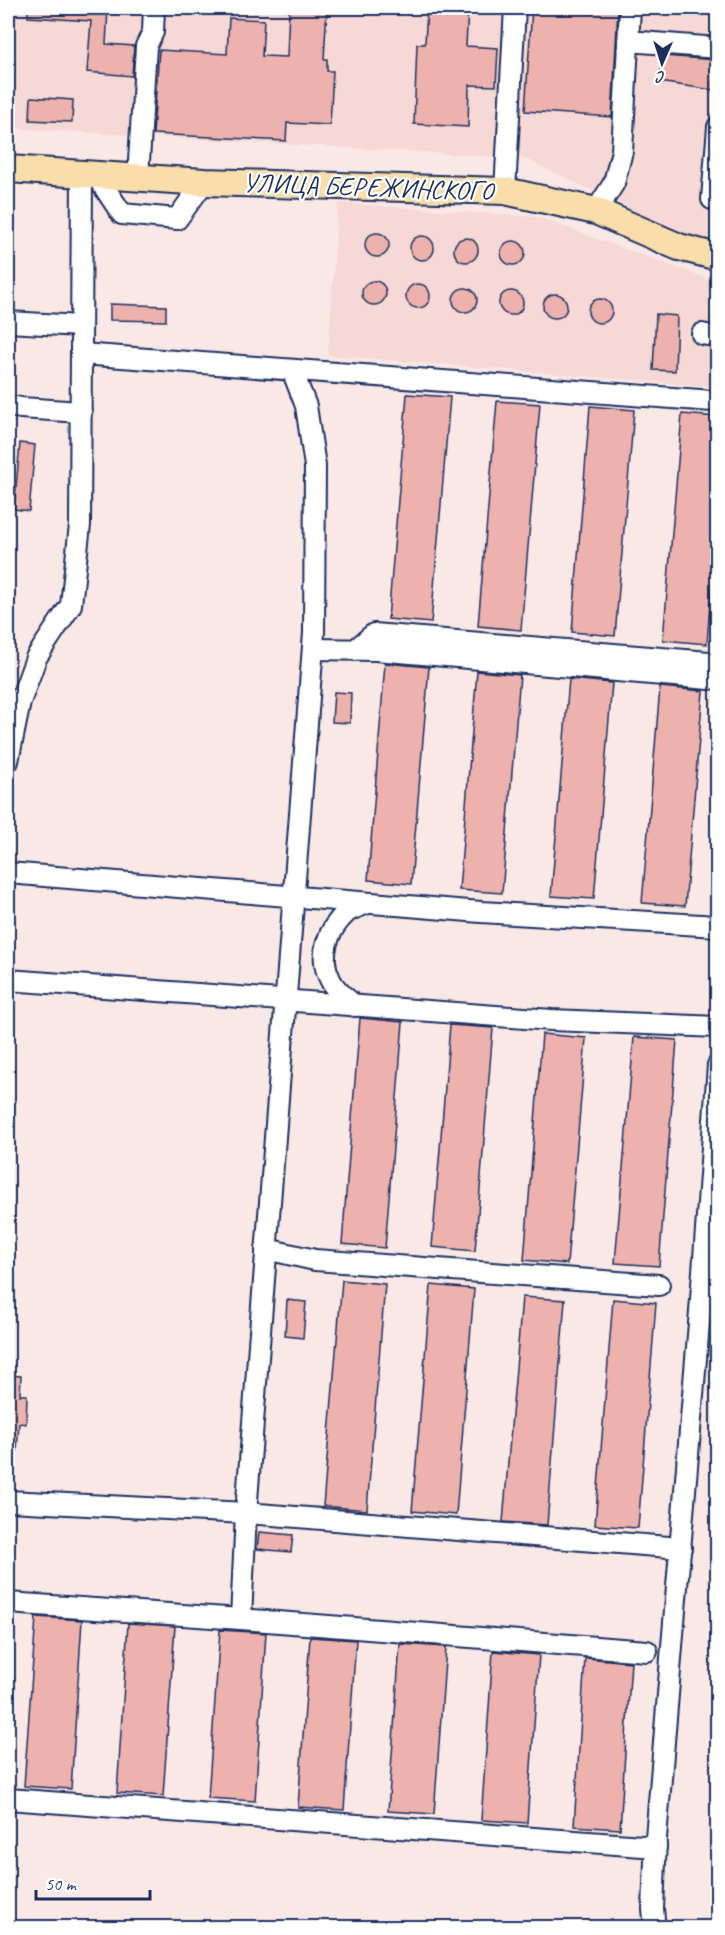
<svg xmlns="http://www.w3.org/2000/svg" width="725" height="1935" viewBox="0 0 725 1935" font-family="Caveat,sans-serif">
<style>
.built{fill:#f6d8d6}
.building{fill:#edb2ae;stroke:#1b2f5e;stroke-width:1.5}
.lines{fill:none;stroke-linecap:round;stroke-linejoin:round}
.minor-casing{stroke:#1b2f5e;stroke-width:24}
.major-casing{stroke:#1b2f5e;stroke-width:30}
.minor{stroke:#fff;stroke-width:20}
.major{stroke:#f9ddab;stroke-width:26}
.labels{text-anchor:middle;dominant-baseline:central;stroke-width:4.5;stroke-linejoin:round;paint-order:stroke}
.street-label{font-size:26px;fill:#1b2f5e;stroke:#fff}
</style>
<rect width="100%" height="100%" fill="#fae8e7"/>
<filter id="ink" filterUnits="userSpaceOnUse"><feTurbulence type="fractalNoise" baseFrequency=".0167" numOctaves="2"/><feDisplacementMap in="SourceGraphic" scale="12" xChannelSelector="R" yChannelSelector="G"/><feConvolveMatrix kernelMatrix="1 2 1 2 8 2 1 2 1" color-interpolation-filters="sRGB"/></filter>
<g filter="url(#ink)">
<g class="built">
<path d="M8 8H513L502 157 8 128Z"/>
<path d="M528 8H717V248L712 247 517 155Z"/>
<path d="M338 203 537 217 717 282V387L328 355Z"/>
</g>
<g class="building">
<path d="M28 8H108L106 44 134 46 132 76 87 72 91 21 28 17Z"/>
<path d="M289 8H327L324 59H327V71H333L330 125 287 123 286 141 153 134 159 50 227 54 229 18 264 20 262 56 287 57Z"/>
<path d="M427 8H468L466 46 498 48 496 86 469 85 468 127 414 124 417 44H425Z"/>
<path d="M532 8H618L612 117 525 111Z"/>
<path d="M663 56 717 60 713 90 659 82Z"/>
<path d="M31 97 73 100 72 122 30 120Z"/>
<circle cx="377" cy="245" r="12"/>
<circle cx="422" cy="248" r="12"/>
<circle cx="466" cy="250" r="12"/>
<circle cx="513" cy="253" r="12"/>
<circle cx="374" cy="293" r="12"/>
<circle cx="418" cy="296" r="12"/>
<circle cx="465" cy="300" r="12"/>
<circle cx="511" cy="303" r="12"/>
<circle cx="555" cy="306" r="12"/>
<circle cx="600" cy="311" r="12"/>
<path d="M110 304 166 306V321L110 320Z"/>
<path d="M656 314 677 316 675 371 653 370Z"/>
<path d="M407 394 450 397 431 623 388 619Z"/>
<path d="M497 401 540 404 521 630 478 626Z"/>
<path d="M590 406 634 410 615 636 572 632Z"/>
<path d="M682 414 717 417V512L707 644 663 640Z"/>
<path d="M20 443 35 445 29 511 14 509Z"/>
<path d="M385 663 429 667 411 884 368 880Z"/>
<path d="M477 671 520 675 502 893 459 890Z"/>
<path d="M569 679 612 683 594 899 551 896Z"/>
<path d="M660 687 703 691 685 906 642 903Z"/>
<path d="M334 692 351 693 350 723 332 722Z"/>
<path d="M360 1018 403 1022 385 1248 342 1244Z"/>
<path d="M450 1025 493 1028 475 1251 432 1247Z"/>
<path d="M542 1034 586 1038 567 1264 524 1260Z"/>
<path d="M634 1037 677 1040 659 1266 615 1263Z"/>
<path d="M342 1280 385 1284 367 1510 323 1506Z"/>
<path d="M431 1285 474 1289 456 1515 412 1511Z"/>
<path d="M522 1297 565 1300 547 1525 503 1522Z"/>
<path d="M613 1299 656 1303 638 1528 595 1525Z"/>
<path d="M287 1300 306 1302 303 1338 285 1336Z"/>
<path d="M8 1375 21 1376 20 1395H27L26 1424 19 1423 17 1451 8 1450Z"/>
<path d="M259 1532 293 1535 291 1552 257 1549Z"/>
<path d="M36 1617 82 1620 71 1789 24 1786Z"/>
<path d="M128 1623 175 1626 163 1796 117 1793Z"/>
<path d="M220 1630 266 1633 255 1801 208 1798Z"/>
<path d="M310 1637 356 1640 344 1810 298 1807Z"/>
<path d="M400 1644 446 1647 434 1814 388 1811Z"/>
<path d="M493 1651 539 1655 527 1823 481 1820Z"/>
<path d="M585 1658 631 1662 620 1829 574 1826Z"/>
</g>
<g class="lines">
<g class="minor-casing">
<g id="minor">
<path d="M628 41 718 48"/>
<path d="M96 175 122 214 177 219 204 182"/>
<path d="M138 178 146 46 153 32 154 8"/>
<path d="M505 191 515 8"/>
<path d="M712 199 718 127"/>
<path d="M596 211 614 183 622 151 630 8"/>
<path d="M8 322 81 326"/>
<path d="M702 334 718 337"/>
<path d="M81 354 713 401 718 404"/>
<path d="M8 406 21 408 81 412"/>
<path d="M313 649 376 650 709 679 715 670 709 662 374 634 355 650"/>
<path d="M8 761 20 702 36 658 71 605 80 525 82 175"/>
<path d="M8 873 481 912 718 926"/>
<path d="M8 980 552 1020 718 1027"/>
<path d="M355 1006C346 998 335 991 330 979 318 955 328 929 347 912 353 908 361 906 368 903"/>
<path d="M266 1249 315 1260 659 1285"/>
<path d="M8 1501 246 1513 681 1548"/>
<path d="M8 1603 241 1619 647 1651"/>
<path d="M241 1619 246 1513 314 633 315 466 306 406 292 370"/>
<path d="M8 1799 656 1847"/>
<path d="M655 1928 653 1909 656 1838 701 1299 718 1065"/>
</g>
</g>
<g class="major-casing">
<path id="major" d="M8 169 204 182 505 191 596 211 679 247 718 257"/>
</g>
<use href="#minor" class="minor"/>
<use href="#major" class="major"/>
</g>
</g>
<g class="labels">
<g class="street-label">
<text transform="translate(368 187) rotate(2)">УЛИЦА БЕРЕЖИНСКОГО</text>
</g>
</g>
<rect width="725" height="1935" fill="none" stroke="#fff" stroke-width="30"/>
<rect x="15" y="15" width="695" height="1905" fill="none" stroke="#1b2f5e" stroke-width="2" filter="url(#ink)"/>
<g transform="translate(662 63) rotate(183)" stroke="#ffffff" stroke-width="4.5" paint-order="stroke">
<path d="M0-4.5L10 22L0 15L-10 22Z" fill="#1b2f5e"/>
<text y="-9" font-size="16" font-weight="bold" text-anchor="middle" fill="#1b2f5e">С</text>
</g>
<path d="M36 1890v9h114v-9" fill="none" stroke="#1b2f5e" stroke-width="3"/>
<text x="45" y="1890" font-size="18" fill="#1b2f5e" stroke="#ffffff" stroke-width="4.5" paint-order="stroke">50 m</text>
</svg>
